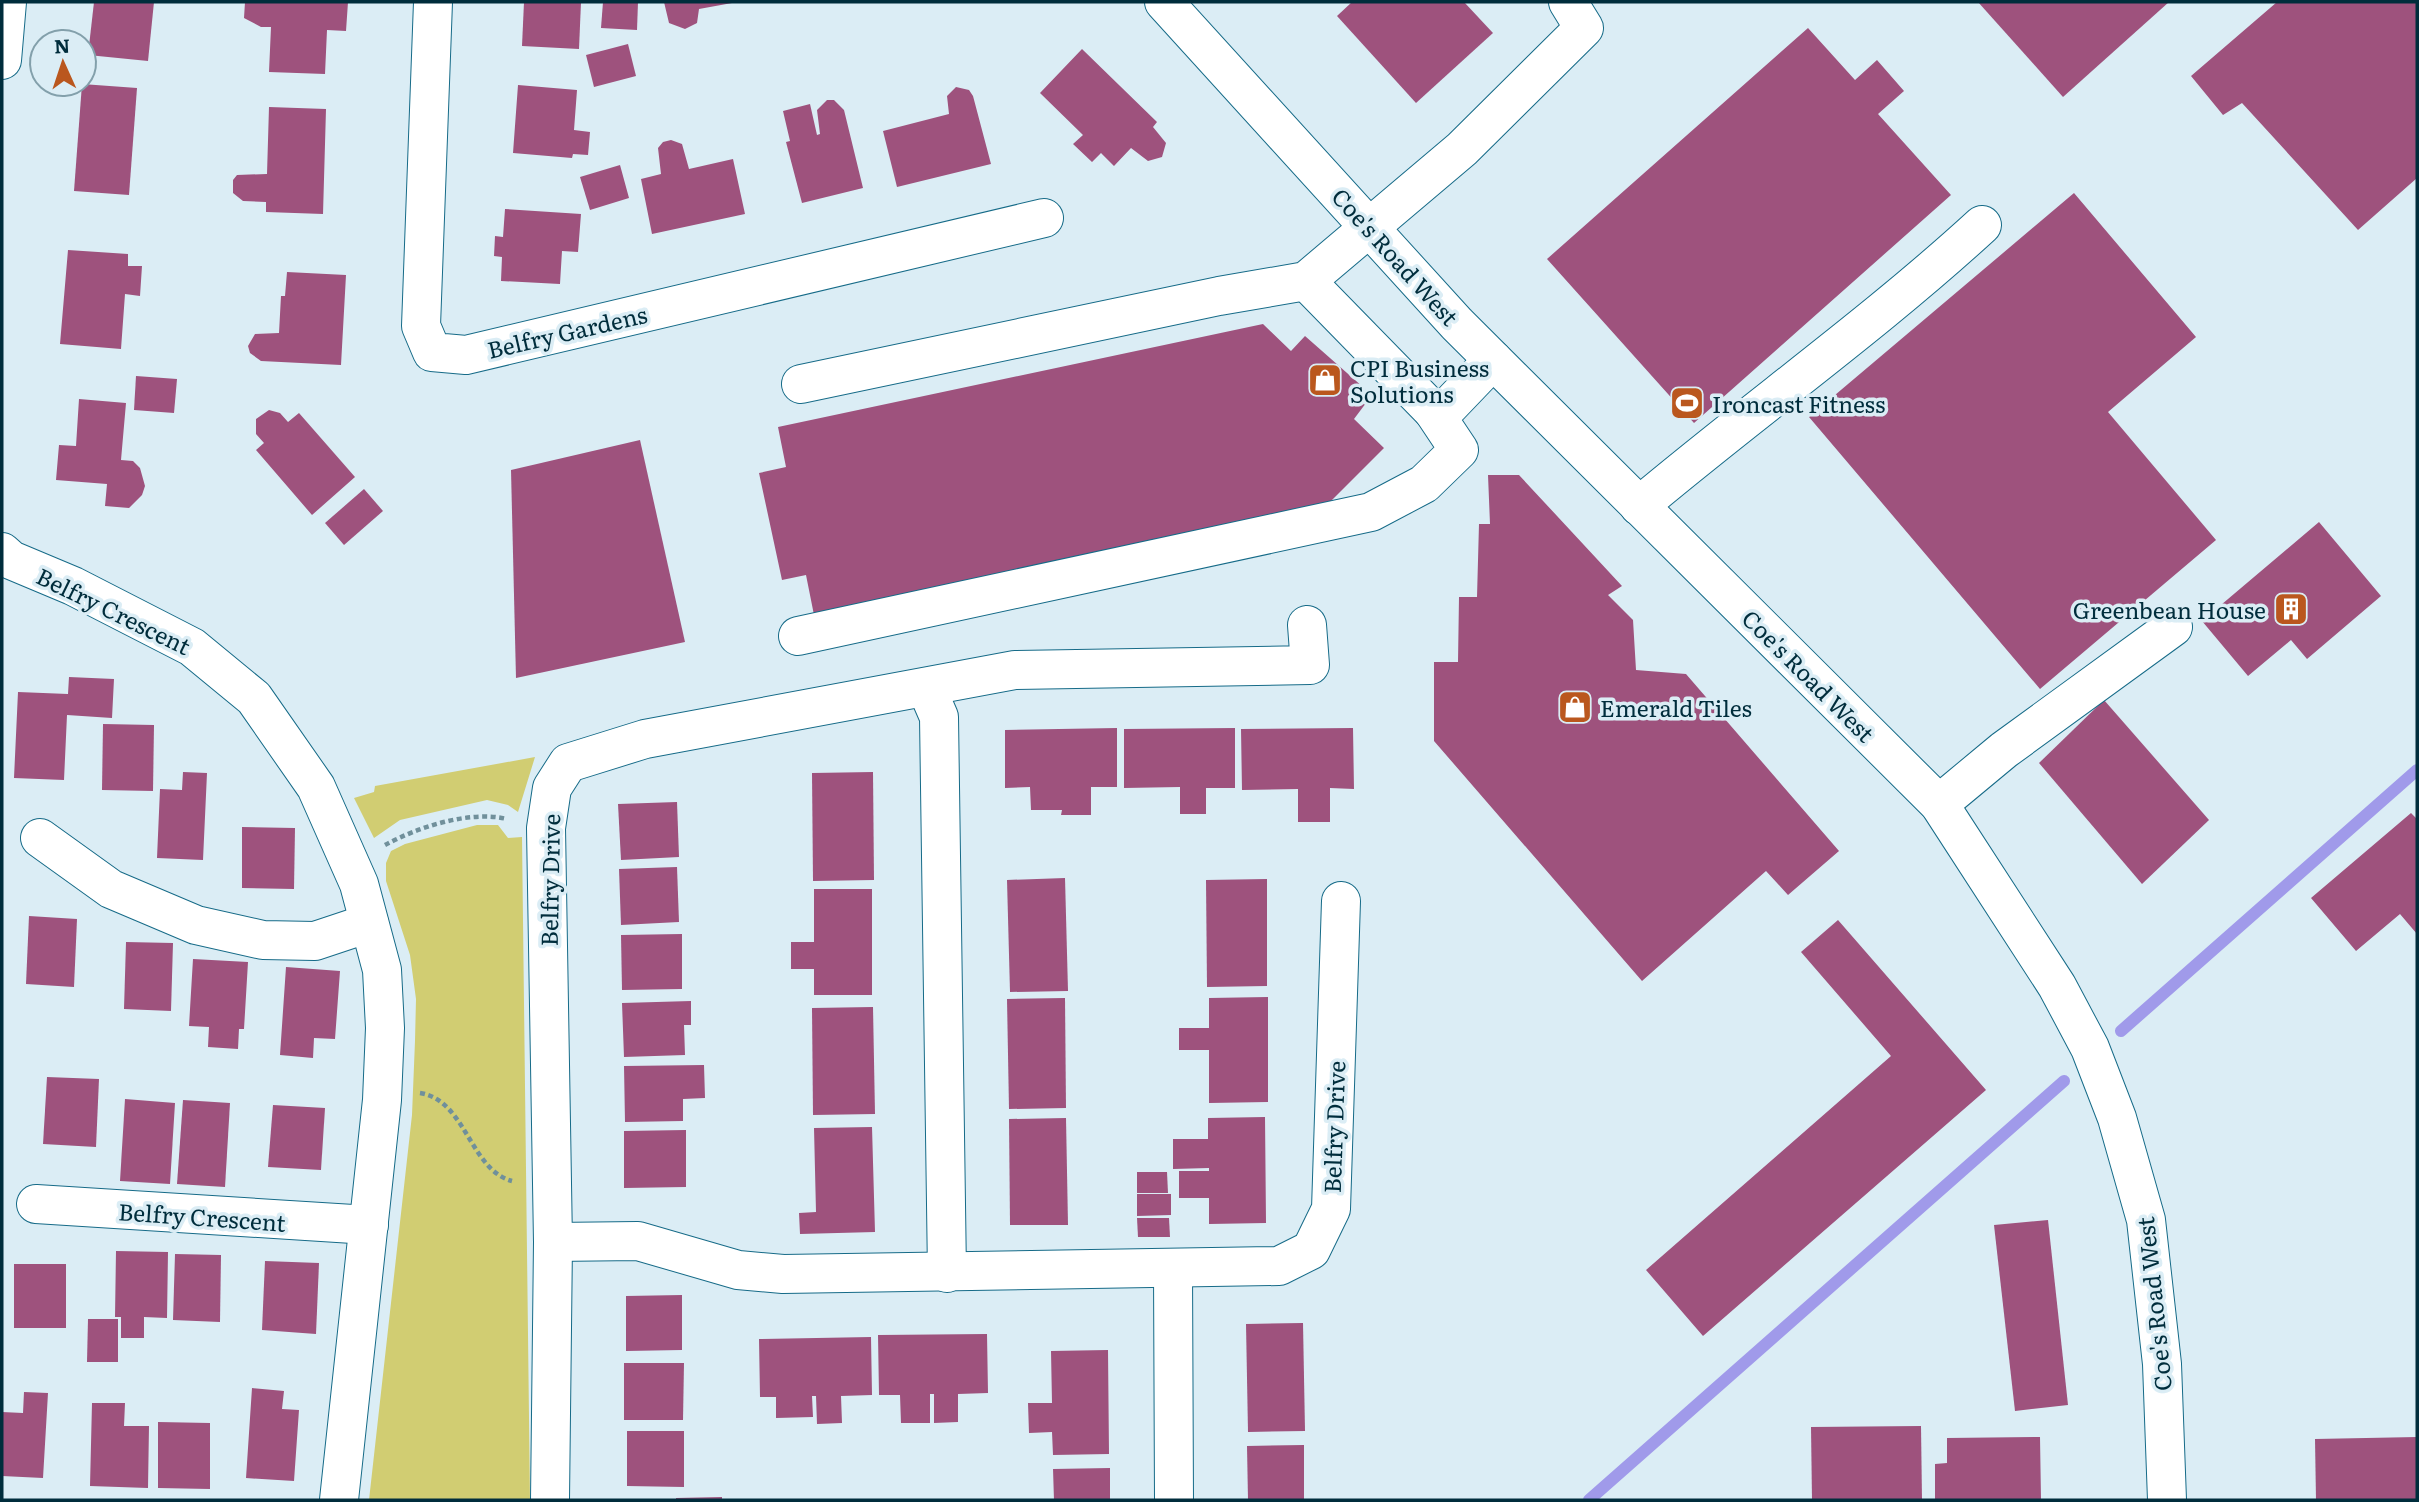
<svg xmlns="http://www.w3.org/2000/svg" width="2419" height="1502" viewBox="0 0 2419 1502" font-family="Literata,serif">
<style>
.green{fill:#d1cd72}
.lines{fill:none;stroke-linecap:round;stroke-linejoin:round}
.stream{stroke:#a09aea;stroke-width:12}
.building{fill:#9e527d}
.minor-casing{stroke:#166b88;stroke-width:40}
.path{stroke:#70909b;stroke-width:4.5;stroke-dasharray:5 3.5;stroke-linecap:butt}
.minor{stroke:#fff;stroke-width:38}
.labels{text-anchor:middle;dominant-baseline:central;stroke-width:7;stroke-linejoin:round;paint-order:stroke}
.street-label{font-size:23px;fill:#002d3c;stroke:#dbedf5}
.poi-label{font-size:23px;fill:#002d3c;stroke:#dbedf5;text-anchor:start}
</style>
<rect width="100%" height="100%" fill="#dbedf5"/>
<g class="green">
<path d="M535 757 518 812 508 805 487 800 400 820 374 838 354 798 374 792 375 786Z"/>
<path d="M477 825H498L508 838 522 837 530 1500H369L412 1115 415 1041 416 999 410 955 386 881V863L391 851 405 844Z"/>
</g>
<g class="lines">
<g class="stream">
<path d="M2121 1031 2417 770"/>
<path d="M1589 1500 2064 1081"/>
</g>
</g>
<g class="building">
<path d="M94 2H154L148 61 88 55Z"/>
<path d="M245 2H348L346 31 327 30 325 74 269 72 271 27H261L244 18Z"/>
<path d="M524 2H581L579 49 522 46Z"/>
<path d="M603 2H638L637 30 601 28Z"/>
<path d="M664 2H732V3L699 9 697 23 685 29 669 23Z"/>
<path d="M1352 2H1464L1493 33 1416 103 1337 16Z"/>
<path d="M1978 2H2169L2063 97Z"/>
<path d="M2277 2H2417V178L2358 230 2242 103 2223 115 2191 76Z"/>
<path d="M1808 28 1855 80 1877 60 1904 91 1878 114 1951 195 1694 423 1547 259Z"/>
<path d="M628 44 636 76 594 87 586 55Z"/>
<path d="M1082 49 1157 122 1153 127 1166 143 1162 157 1148 161 1131 148 1114 166 1101 153 1092 162 1073 144 1083 135 1040 93Z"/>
<path d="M82 84 137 88 129 195 74 191Z"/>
<path d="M518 85 577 90 574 130 590 132 588 155 573 154 572 158 513 153Z"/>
<path d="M956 87 969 90 973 96 991 164 897 187 883 131 949 114 947 96Z"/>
<path d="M827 100H834L844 110 863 188 802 203 786 142 790 141 783 111 810 104 817 135 820 134 817 110Z"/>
<path d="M269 107 326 109 323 214 266 212V202L243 201 233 193V180L237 175 267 174Z"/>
<path d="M671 140 682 144 689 169 733 159 745 214 652 234 641 179 661 174 658 148 663 142Z"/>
<path d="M620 165 629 198 590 210 580 177Z"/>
<path d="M2074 193 2196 337 2108 412 2216 540 2040 689 1809 417Z"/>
<path d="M505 209 581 214 578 252 562 251 560 284 501 281 502 257 494 256 495 236 503 237Z"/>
<path d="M68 250 128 254V266H142L140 296 125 294 121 349 60 344Z"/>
<path d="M287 272 346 275 341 365 261 361 250 353 248 346 255 334 279 333 281 296H285Z"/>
<path d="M1263 324 1291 351 1305 336 1372 395 1354 419 1384 448 1326 506 814 615 806 575 782 580 759 473 786 467 778 427Z"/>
<path d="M136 376 177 379 174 413 134 410Z"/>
<path d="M79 399 126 403 121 460 133 461 140 468 145 486 142 495 129 508 105 506 107 484 56 480 59 445 76 446Z"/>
<path d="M269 410 280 413 288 422 299 413 355 477 312 515 256 450 264 443 256 434V419Z"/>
<path d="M640 440 685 642 516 678 511 470Z"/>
<path d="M1488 475H1519L1622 586 1608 595 1633 620 1636 670 1686 674 1839 851 1788 895 1766 871 1642 981 1434 741V662H1458L1459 597H1477L1479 524H1490Z"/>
<path d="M364 489 383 511 344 545 325 523Z"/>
<path d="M2319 522 2381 596 2307 659 2291 640 2248 676 2202 621Z"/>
<path d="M69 677 114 679 112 718 67 715 64 780 14 778 18 692 68 694Z"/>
<path d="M2104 700 2209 820 2142 884 2039 763Z"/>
<path d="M103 724 154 725 153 791 102 790Z"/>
<path d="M1117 728V787H1091V815H1061L1062 810H1031L1030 787 1005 788V730Z"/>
<path d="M1235 728V788H1206V814H1180V787L1124 788V729Z"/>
<path d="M1353 728 1354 789 1330 788V822H1298V789L1242 790 1241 729Z"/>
<path d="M183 772 207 773 203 860 157 858 160 789 182 790Z"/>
<path d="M873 772 874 880 813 881 812 773Z"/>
<path d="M677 802 679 857 621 860 618 804Z"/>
<path d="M2411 813 2417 819V934L2400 914 2356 951 2311 898Z"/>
<path d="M242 827 295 828 294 889 242 888Z"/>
<path d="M677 867 679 922 621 925 619 869Z"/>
<path d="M1065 878 1068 991 1010 992 1007 880Z"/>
<path d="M1267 879V986L1207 987 1206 880Z"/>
<path d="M814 889H872V995H814V969H791V942H814Z"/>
<path d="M29 916 77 919 74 987 26 984Z"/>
<path d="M1838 920 1986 1090 1703 1336 1646 1270 1891 1056 1801 952Z"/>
<path d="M682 934V989L622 990 621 935Z"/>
<path d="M126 942 173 943 171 1011 124 1009Z"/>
<path d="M193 959 248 962 244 1029H239L238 1049 208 1047 209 1027 189 1026Z"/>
<path d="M286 967 340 971 335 1039 314 1038 313 1058 280 1055Z"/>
<path d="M1268 997V1102L1209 1103V1050H1179V1028H1209V998Z"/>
<path d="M1065 998 1066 1108 1009 1109 1007 999Z"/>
<path d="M691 1001V1025H684L685 1055 624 1057 622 1003Z"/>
<path d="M873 1007 875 1114 813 1115 812 1008Z"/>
<path d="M704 1065 705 1098 683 1099V1121L625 1122 624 1066Z"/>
<path d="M47 1077 99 1079 96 1147 43 1144Z"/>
<path d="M125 1099 175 1103 170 1184 120 1181Z"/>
<path d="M183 1100 230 1103 225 1187 177 1184Z"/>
<path d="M273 1105 325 1108 321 1170 268 1167Z"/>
<path d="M1265 1117 1266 1223 1209 1224V1198H1179V1171H1209V1168L1173 1169V1139H1208V1118Z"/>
<path d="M1066 1118 1068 1225H1010L1009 1119Z"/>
<path d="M872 1127 875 1232 800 1234 799 1213 816 1212 814 1128Z"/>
<path d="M686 1130V1187L624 1188V1131Z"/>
<path d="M1137 1172H1167L1168 1193H1137Z"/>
<path d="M1137 1194H1171V1215L1137 1216Z"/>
<path d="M1137 1218H1169L1170 1237H1138Z"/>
<path d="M2048 1220 2068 1405 2015 1411 1994 1225Z"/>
<path d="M116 1251 168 1252 167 1318 144 1317V1338H121V1317H115Z"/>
<path d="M175 1254 221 1255 220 1322 173 1320Z"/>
<path d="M265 1261 319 1263 316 1334 262 1330Z"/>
<rect x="14" y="1264" width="52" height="64"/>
<path d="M682 1295V1350L626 1351V1296Z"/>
<path d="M88 1319H118V1362H87Z"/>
<path d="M1303 1323 1305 1431 1248 1432 1246 1324Z"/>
<path d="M987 1334 988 1393 958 1394V1422L934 1423V1394H930V1423H901L900 1395H879L878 1335Z"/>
<path d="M871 1337 872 1395 841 1396 842 1423 817 1424 816 1396H812L813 1417 776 1418V1397H760L759 1339Z"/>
<path d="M1108 1350 1109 1454 1053 1455 1052 1432 1029 1433 1028 1403H1052L1051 1351Z"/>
<path d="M624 1363H684L683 1420H624Z"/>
<path d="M252 1388 284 1391 282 1409 299 1410 294 1481 246 1478Z"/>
<path d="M24 1392 48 1393 43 1478 2 1476V1412L23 1413Z"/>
<path d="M92 1403H125L124 1426H149L148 1488 90 1486Z"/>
<path d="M158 1422 210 1423V1489L158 1488Z"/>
<path d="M1921 1426 1922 1500H1812L1811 1427Z"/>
<path d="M627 1431H684V1487L627 1486Z"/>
<path d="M2040 1437 2041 1500H1935V1464L1947 1463V1438Z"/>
<path d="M2417 1437V1500H2316L2315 1439Z"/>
<path d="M1304 1445V1500H1248L1247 1446Z"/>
<path d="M1110 1468V1500H1054L1053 1469Z"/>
<path d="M722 1497V1500H676V1498Z"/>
</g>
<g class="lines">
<g class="minor-casing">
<g id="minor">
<path d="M433 2 421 326 432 352 466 355 1044 218"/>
<path d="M1164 2 1457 324 1939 804 2057 986 2090 1048 2117 1118 2146 1220 2162 1364 2167 1500"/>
<path d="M2 60 7 2"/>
<path d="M1306 281 1433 411 1449 406 1493 360"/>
<path d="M801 384 1219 296 1306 281 1462 149 1584 28 1568 2"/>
<path d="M1639 506C1753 410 1873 325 1982 225"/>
<path d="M2 552 11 560 73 586 192 647 254 698 316 787 359 884 382 970 385 1028 382 1100 339 1500"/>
<path d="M798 636 1371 512 1424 484 1459 450 1433 411"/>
<path d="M926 687 939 717 947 1273"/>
<path d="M1939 804 2004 750 2173 627"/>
<path d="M40 838 111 889 196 925 263 940 315 941 369 923"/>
<path d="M36 1204 369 1225"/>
<path d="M553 1242 638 1241 738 1270 783 1274 1279 1266 1311 1250 1331 1209 1341 901"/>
<path d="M1173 1270 1174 1500"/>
<path d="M550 1500 553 1242 546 828 552 788 568 763 645 739 1015 670 1310 665 1307 625"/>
</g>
</g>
<g class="path">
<path d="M385 845C418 827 470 810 507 819"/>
<path d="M420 1093C466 1100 470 1170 512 1181"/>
</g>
<use href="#minor" class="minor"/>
</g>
<defs>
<g id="shop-square" transform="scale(1.75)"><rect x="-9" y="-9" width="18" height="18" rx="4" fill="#ba571e" stroke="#dbedf5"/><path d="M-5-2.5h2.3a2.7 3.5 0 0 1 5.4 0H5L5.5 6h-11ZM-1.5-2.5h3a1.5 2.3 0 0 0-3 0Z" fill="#fff"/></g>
<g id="stadium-square" transform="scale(1.75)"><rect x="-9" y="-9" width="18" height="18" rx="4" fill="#ba571e" stroke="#dbedf5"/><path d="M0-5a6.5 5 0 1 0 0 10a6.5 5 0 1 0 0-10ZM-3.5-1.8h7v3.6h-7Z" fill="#fff"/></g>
<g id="building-square" transform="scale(1.75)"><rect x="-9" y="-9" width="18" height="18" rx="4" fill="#ba571e" stroke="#dbedf5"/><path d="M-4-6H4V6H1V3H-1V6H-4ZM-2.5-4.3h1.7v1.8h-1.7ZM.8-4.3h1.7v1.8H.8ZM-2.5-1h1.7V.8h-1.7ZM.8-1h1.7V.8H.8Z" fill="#fff"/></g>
</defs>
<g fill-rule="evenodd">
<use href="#shop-square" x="1325" y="380"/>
<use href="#stadium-square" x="1687" y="403"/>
<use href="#building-square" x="2291" y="609"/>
<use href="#shop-square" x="1575" y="707"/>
</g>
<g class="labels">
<g class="street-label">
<text transform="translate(1396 256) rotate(48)">Coe's Road West</text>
<text transform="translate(567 331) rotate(-13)">Belfry Gardens</text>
<text transform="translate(114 610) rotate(26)">Belfry Crescent</text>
<text transform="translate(1809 675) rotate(45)">Coe's Road West</text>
<text transform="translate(549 880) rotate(-89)">Belfry Drive</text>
<text transform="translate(1333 1127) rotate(-88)">Belfry Drive</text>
<text transform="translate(202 1216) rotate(4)">Belfry Crescent</text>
<text transform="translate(2153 1304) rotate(-96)">Coe's Road West</text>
</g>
<g class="poi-label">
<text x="1350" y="367">CPI Business<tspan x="1350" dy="26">Solutions</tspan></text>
<text x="1712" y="403">Ironcast Fitness</text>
<text x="2266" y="609" text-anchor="end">Greenbean House</text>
<text x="1600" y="707">Emerald Tiles</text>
</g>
</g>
<rect width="2419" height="1502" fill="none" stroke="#002d3c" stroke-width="7"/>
<g transform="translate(63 63) rotate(357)"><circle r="33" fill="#dbedf5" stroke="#83a0ab" stroke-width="2"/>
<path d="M0-5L12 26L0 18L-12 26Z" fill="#ba571e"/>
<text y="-10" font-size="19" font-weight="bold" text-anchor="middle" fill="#002d3c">N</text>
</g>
</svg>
